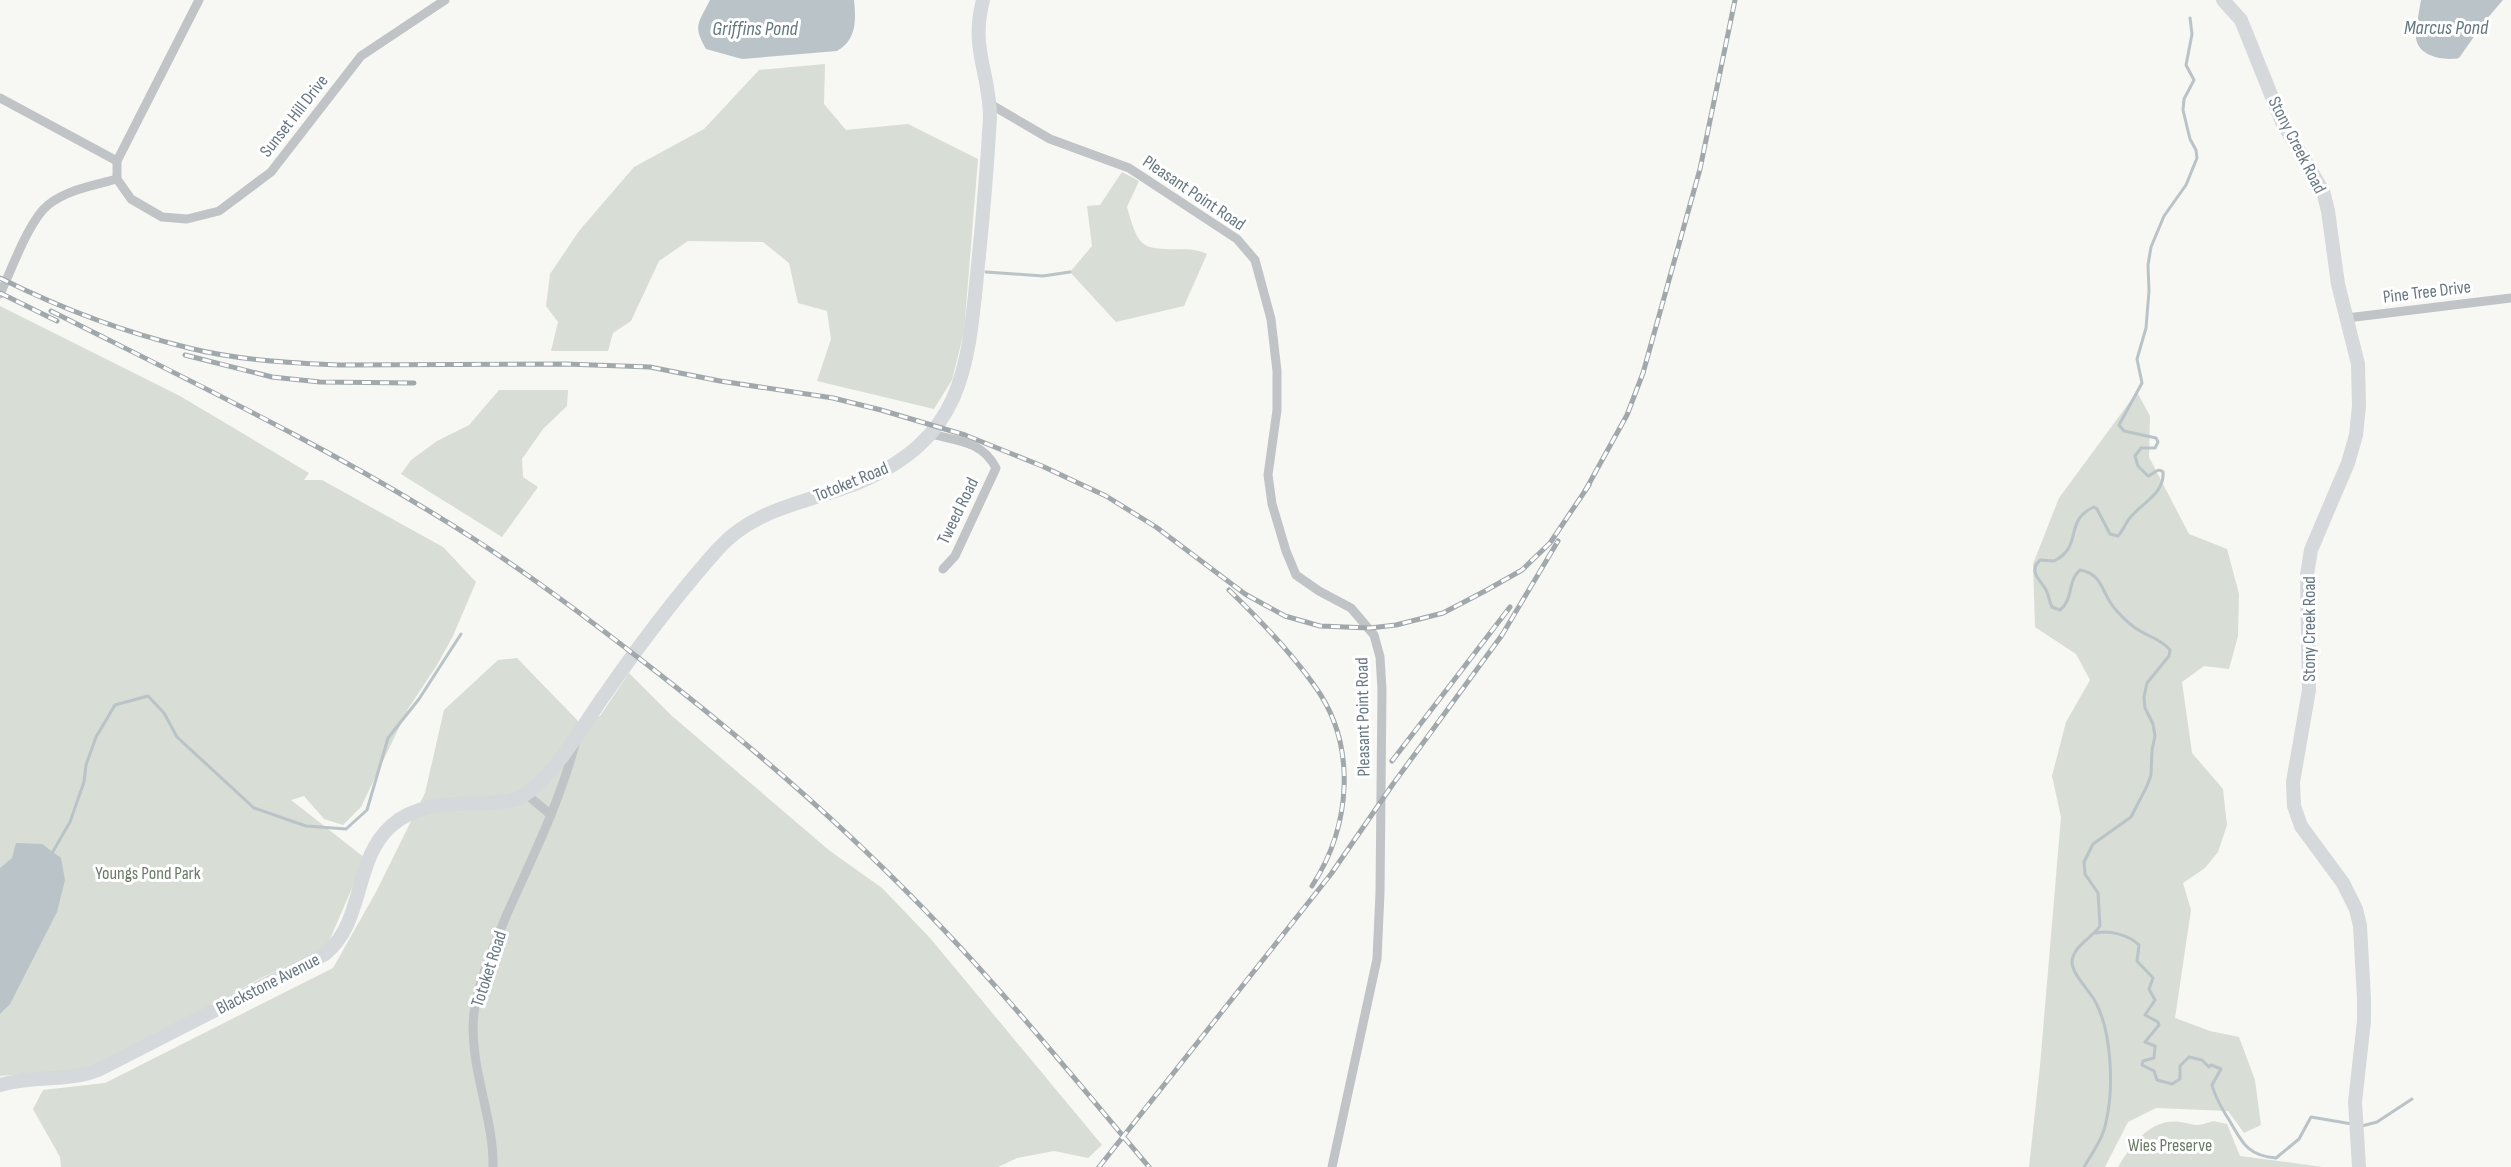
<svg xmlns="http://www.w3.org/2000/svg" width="2511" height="1167" viewBox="0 0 2511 1167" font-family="'Sofia Sans Condensed',sans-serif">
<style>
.green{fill:#d8ddd5}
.water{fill:#b9c3c8}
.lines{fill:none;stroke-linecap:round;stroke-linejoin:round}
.stream{stroke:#b9c3c8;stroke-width:3}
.minor{stroke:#c0c4c7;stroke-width:9}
.secondary{stroke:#d5d9dc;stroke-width:14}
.rail-casing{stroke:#a1a8ac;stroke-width:5}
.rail{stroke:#fff;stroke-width:3;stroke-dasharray:9;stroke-linecap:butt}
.labels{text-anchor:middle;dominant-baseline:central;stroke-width:6;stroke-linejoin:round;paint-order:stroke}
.street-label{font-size:18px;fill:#677783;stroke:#fff}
.park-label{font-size:18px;fill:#6a7b66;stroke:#fff}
.water-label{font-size:20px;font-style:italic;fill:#63777f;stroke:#fff}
</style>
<rect width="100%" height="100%" fill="#f7f7f4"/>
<g class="green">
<path d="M825 64 824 104 846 130 908 124 978 159 964 332 952 380 934 409 817 381 831 339 827 311 798 303 789 263 763 242 688 241 659 261 631 321 613 333 608 351H551L558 322 546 306 550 274 579 231 634 167 704 129 759 70Z"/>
<path d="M1122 172 1139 181 1127 207C1130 217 1133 230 1139 239 1150 257 1188 243 1207 254L1184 306 1116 322 1070 272 1092 246 1087 206 1100 205Z"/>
<path d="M0 306 180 396 309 473 304 480H322L443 547 476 582 453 636 437 665 408 709 361 807 343 825 324 819 304 796 291 800 365 858 327 946 259 979 93 1069 0 1076Z"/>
<path d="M499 390H568L567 406 543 429 522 459 523 477 538 487 502 537 401 474 411 460 437 441 469 425Z"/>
<path d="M2137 392 2150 416 2149 457 2189 534 2227 549 2239 594 2238 636 2229 669 2204 666 2182 682 2192 753 2223 789 2227 825 2218 852 2205 868 2183 883 2191 910 2175 1018 2210 1031 2239 1037 2255 1080 2261 1125 2244 1133 2228 1111 2156 1108 2128 1122 2105 1167H2029L2040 1066 2061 817 2052 776 2066 722 2090 680 2076 654 2035 627 2033 564 2059 498Z"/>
<path d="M517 658 579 722 600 716 629 673 672 716 830 851 882 888 930 938 1102 1145 1088 1158 1054 1151 1017 1158 998 1167H61L60 1157 33 1109 43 1090 105 1083 333 968 376 892 425 793 444 710 498 660Z"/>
<path d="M2213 1121 2227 1124 2240 1156 2323 1167H2118C2132 1145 2150 1118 2180 1122 2197 1125 2196 1127 2213 1121Z"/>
</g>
<g class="water">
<path d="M710 0H854C856 19 857 40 837 51L742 59 706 49C692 25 699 23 710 0Z"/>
<path d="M2421 0H2503L2485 21 2459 58C2445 61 2418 57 2416 38 2416 26 2419 12 2421 0Z"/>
<path d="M16 843 42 844 61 858 65 880 57 912 10 1004 0 1014V868L12 858Z"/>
</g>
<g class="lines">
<g class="stream">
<path d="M986 272 1043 276 1070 272"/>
<path d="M51 855 70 822 84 782 86 765 96 737 115 705 148 696 164 713 177 737 254 808 306 826 346 829 367 810 388 738 419 699 461 634"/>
<path d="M2096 933C2110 930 2129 935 2139 945L2137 961 2153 978 2149 989 2155 1000 2145 1015 2158 1022 2159 1025 2145 1042 2155 1046 2154 1058 2143 1061 2142 1065 2154 1071 2157 1080 2172 1084 2180 1079V1066L2189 1057 2202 1060 2209 1067 2211 1065 2221 1069 2212 1085C2215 1097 2220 1105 2226 1115 2241 1138 2244 1156 2276 1158L2299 1139 2311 1117 2352 1124"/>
<path d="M2362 1126 2377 1122 2412 1099"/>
<path d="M2084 1167C2092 1153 2103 1139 2106 1122 2114 1088 2112 1032 2095 1001 2089 990 2072 974 2072 962 2073 946 2092 938 2100 926L2098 893 2085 874 2084 862 2093 844 2131 817 2147 786 2151 775 2152 750 2155 736 2153 724 2145 708 2144 697 2147 683 2169 656 2170 650C2162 640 2152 638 2142 632 2132 627 2123 618 2116 610 2101 594 2104 574 2080 570 2067 581 2074 599 2060 610L2052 607C2049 601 2049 597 2047 592 2042 580 2027 573 2040 560L2054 561C2084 546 2063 521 2094 507L2097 509 2110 534 2118 536C2123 531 2125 524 2129 519 2140 504 2165 494 2163 472 2157 467 2154 474 2148 476L2138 466 2135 456 2141 448H2155L2158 442 2156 438 2124 431 2119 425 2142 383 2137 359 2146 328 2149 291 2148 265 2151 247 2164 216 2186 185 2197 158 2196 150 2190 139 2183 110 2184 99 2194 80 2186 65 2192 34 2190 18"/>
</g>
<g class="minor">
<path d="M199 0 117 161V179L131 199 162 217 187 219 219 211 271 172 361 56 445 0"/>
<path d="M0 98 117 161"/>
<path d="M990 104 1050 139 1129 168 1237 239 1255 260 1271 319 1277 371V410L1268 475 1272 504 1286 551 1296 575 1319 591 1351 608 1374 635 1380 657 1382 690 1380 893 1377 959 1332 1167"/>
<path d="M0 294C11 271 29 220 48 205 67 190 94 185 117 179"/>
<path d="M2347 318 2511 298"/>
<path d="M931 434C958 441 982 441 996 468L955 556 943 569"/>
<path d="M526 794 551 815"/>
<path d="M493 1167C494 1115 468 1066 474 1013 479 979 494 946 507 914 532 858 559 804 575 744"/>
</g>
<g class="secondary">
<path d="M2223 0 2241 20 2282 122 2323 191 2328 211 2338 284 2358 364 2359 406 2356 435 2348 463 2311 550 2307 575 2309 690 2293 782 2294 806 2301 826 2343 883 2356 909 2360 926 2364 999V1021L2355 1102 2359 1167"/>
<path d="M0 1085C32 1075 67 1082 98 1070L325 954C365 922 353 860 391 826 417 802 454 804 486 803 499 802 515 802 526 794 556 774 584 723 606 693 640 644 678 594 718 549 755 507 811 502 860 482 965 437 968 366 978 265 983 217 987 167 990 118 990 72 970 50 983 0"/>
</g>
<g class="rail-casing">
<g id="rail">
<path d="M0 278C60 308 123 332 189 348 237 360 290 363 339 365L565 364 650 367 720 381 833 398 881 410 965 435 1042 466 1106 496 1156 527 1245 594 1285 616 1320 626 1370 628 1396 625 1443 613 1485 591 1522 570 1550 543 1589 485"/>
<path d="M0 293 57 321"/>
<path d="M51 311C194 383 339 452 474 539 531 576 586 617 640 659 737 734 830 813 916 901 999 985 1073 1077 1149 1167"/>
<path d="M185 355 272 377 320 382 414 383"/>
<path d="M1585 491 1627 415 1643 373 1700 169 1735 0"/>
<path d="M1229 590C1259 619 1290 651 1314 685 1358 745 1351 826 1312 886"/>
<path d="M1392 761 1510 607"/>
<path d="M1099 1167 1331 874 1393 784 1502 635 1558 541"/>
</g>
</g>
<use href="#rail" class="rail"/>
</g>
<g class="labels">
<g class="street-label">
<text transform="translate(294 116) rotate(-52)">Sunset Hill Drive</text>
<text transform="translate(2297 145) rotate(63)">Stony Creek Road</text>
<text transform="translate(1194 193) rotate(34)">Pleasant Point Road</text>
<text transform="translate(2427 292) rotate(-7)">Pine Tree Drive</text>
<text transform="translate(851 482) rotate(-22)">Totoket Road</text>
<text transform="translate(958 511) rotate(-64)">Tweed Road</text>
<text transform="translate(2309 629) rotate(-90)">Stony Creek Road</text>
<text transform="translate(1363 717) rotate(-91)">Pleasant Point Road</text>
<text transform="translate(489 969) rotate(-72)">Totoket Road</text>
<text transform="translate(268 984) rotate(-27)">Blackstone Avenue</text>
</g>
<g class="park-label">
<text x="148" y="873">Youngs Pond Park</text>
<text x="2170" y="1145">Wies Preserve</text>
</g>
<g class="water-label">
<text x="2446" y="28">Marcus Pond</text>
<text x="755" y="29">Griffins Pond</text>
</g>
</g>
</svg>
